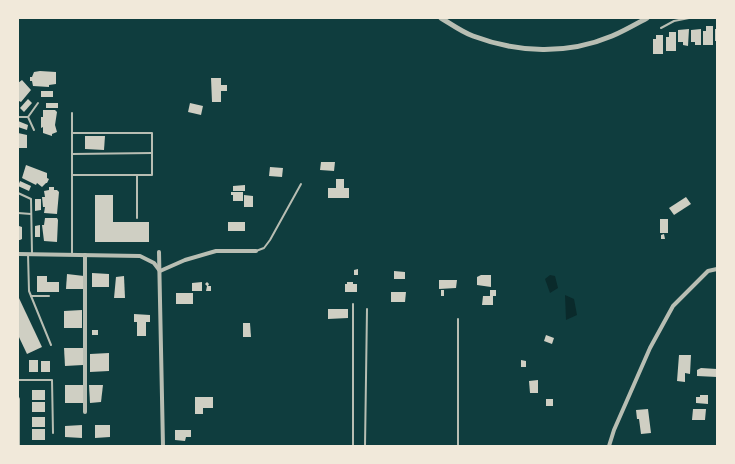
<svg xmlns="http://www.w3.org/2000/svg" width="735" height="464" viewBox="0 0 735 464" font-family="'Archivo Narrow',sans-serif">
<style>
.water{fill:#0a2a2b}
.building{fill:#cfcfc3}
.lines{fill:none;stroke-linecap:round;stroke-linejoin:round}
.service{stroke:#b8beb3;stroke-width:2}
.minor{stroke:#b8beb3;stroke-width:4}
.tertiary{stroke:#b8beb3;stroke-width:5}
</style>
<rect width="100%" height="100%" fill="#0f3d3e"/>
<g class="water">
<path d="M550 275 555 276 558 288 550 293 545 279Z"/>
<path d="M565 295 574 299 577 315 566 320Z"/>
</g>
<g class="building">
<path d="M706 26H713V45H703V31H706Z"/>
<path d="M689 29 688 46 683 45V42H678V30Z"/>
<path d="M701 29V45H695V42H691V30Z"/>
<rect x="715" y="29" width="2" height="12"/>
<path d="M669 32H676V51H666V37H669Z"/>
<path d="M656 35H663V54H653V39H656Z"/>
<path d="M40 71 56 72V84L49 85V87L33 86 32 81H30V77H32L34 72Z"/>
<path d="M211 78H221V85H227V91H221V102H212Z"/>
<path d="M22 80 31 90 21 102 19 101 18 102V83Z"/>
<rect x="41" y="91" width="12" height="6"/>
<path d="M28 99 32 103 24 112 20 108Z"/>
<rect x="46" y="103" width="12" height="5"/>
<path d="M190 103 203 106 201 115 188 112Z"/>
<path d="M43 110H55L57 112 55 125 57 132 52 134V136L43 133V127L41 128V117H43Z"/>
<path d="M18 121 28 125 27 130 18 127Z"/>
<path d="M18 133 27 135V148H18Z"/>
<path d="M85 136H105L104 150 85 149Z"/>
<path d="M321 162H335L334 171 320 170Z"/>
<path d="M26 165 47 173V178L49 179 47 183H46L42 187 37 183 36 185 22 178Z"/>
<path d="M270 167 283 168 282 177 269 176Z"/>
<path d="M336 179H344V188H349V198H328V188H336Z"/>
<path d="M20 181 31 186 29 191 18 186Z"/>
<path d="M245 185V191H233V186Z"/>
<path d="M49 187H54V190H57L59 192 57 214 44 213 45 207H43L42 197H45L44 191 49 190Z"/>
<path d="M231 192H243V201H233V195H231Z"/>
<path d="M95 195H113V222H149V242H95Z"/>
<path d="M244 195 253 196V207H244Z"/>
<path d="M686 197 691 204 674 215 669 208Z"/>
<path d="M35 199H41V210L35 211Z"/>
<path d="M45 218H57L58 220 57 242 44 241 42 225H44Z"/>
<rect x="660" y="219" width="8" height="14"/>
<rect x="228" y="222" width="17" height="9"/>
<path d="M40 225V237H35V226Z"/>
<path d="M19 226 22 227V239L20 240H18Z"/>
<path d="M664 234 665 239H661V235Z"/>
<path d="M358 269V275H354V270Z"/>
<path d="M394 271 405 272V279H394Z"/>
<path d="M92 273 109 274V287H92Z"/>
<path d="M67 274 84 276V289H66Z"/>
<path d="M481 275H491V287L477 285V277Z"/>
<path d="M37 276H47V282H59V292H37Z"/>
<path d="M124 276 125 298H114L116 277Z"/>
<path d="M439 280H457L456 288 439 289Z"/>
<path d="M202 282V291H192V283Z"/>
<path d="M207 282 209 284 208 286H211V291H206L207 286 205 284Z"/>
<path d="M347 282H353V284H357V292H345V284H347Z"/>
<rect x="441" y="290" width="3" height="6"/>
<path d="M490 290H496V296H493V305H482L483 296H490Z"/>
<path d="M391 292H406L405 302H391Z"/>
<rect x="176" y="293" width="17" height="11"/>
<path d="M18 296 42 347 27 354 18 335Z"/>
<path d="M328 309H348V318L328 319Z"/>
<path d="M82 310V328H64V311Z"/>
<path d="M134 314 150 315V322H146V336H137V322H134Z"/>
<path d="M243 323H250L251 337H243Z"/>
<rect x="92" y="330" width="6" height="5"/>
<path d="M546 335 554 338 552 344 544 341Z"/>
<path d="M64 348H83V365L65 366Z"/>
<path d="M109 353V371L90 372V354Z"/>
<path d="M679 355H691L690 374 685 373V382L677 381Z"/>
<rect x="29" y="360" width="9" height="12"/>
<path d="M521 360 526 361V367H521Z"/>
<rect x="41" y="361" width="9" height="11"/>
<path d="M701 368 717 369V377L697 376V370Z"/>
<path d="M538 380V393H530L529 381Z"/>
<rect x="65" y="385" width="18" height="18"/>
<path d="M89 385H103L101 402 90 403Z"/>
<rect x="32" y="390" width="13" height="10"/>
<path d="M700 395H708V404L696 403V397H700Z"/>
<path d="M195 397H213V408H203V414H195Z"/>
<rect x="546" y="399" width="7" height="7"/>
<rect x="32" y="402" width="13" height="10"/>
<path d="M648 409 651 433 641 434 639 419H637L636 410Z"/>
<path d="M693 409H706L705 420H692Z"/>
<rect x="32" y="417" width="13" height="10"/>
<path d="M82 425V438L65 437V426Z"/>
<path d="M95 425H110V437L95 438Z"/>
<rect x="32" y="429" width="13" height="11"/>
<path d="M175 430H191V437H186L185 441 175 440Z"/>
</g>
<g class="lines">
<g class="service">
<path d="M661 28 674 21 689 18"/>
<path d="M72 113V255"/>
<path d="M18 117H28L38 103"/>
<path d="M28 117 34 130"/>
<path d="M72 133H152V175H72"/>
<path d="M72 154 152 153"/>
<path d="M137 175V218"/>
<path d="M18 193 31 199 32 253"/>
<path d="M18 213 31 214"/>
<path d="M256 251 264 248 270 240 301 184"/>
<path d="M28 254 29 291 51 345"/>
<path d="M31 296H49"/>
<path d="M18 380H52L53 433"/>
<path d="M353 446V304"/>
<path d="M365 446 367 309"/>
<path d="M458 446V319"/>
</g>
<g class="minor">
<path d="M159 252 163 446"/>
<path d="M18 254 140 256 154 263 160 271 185 260 216 251H256"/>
<path d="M85 255V412"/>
<path d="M18 399V446"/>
<path d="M609 446 614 430 650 348 673 306 708 271 717 269"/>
</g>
<path class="tertiary" d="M441 18C451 24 462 32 473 36 518 53 567 55 612 36 624 31 636 24 647 18"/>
</g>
<rect width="735" height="464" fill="none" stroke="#f1e9da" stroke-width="38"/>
</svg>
